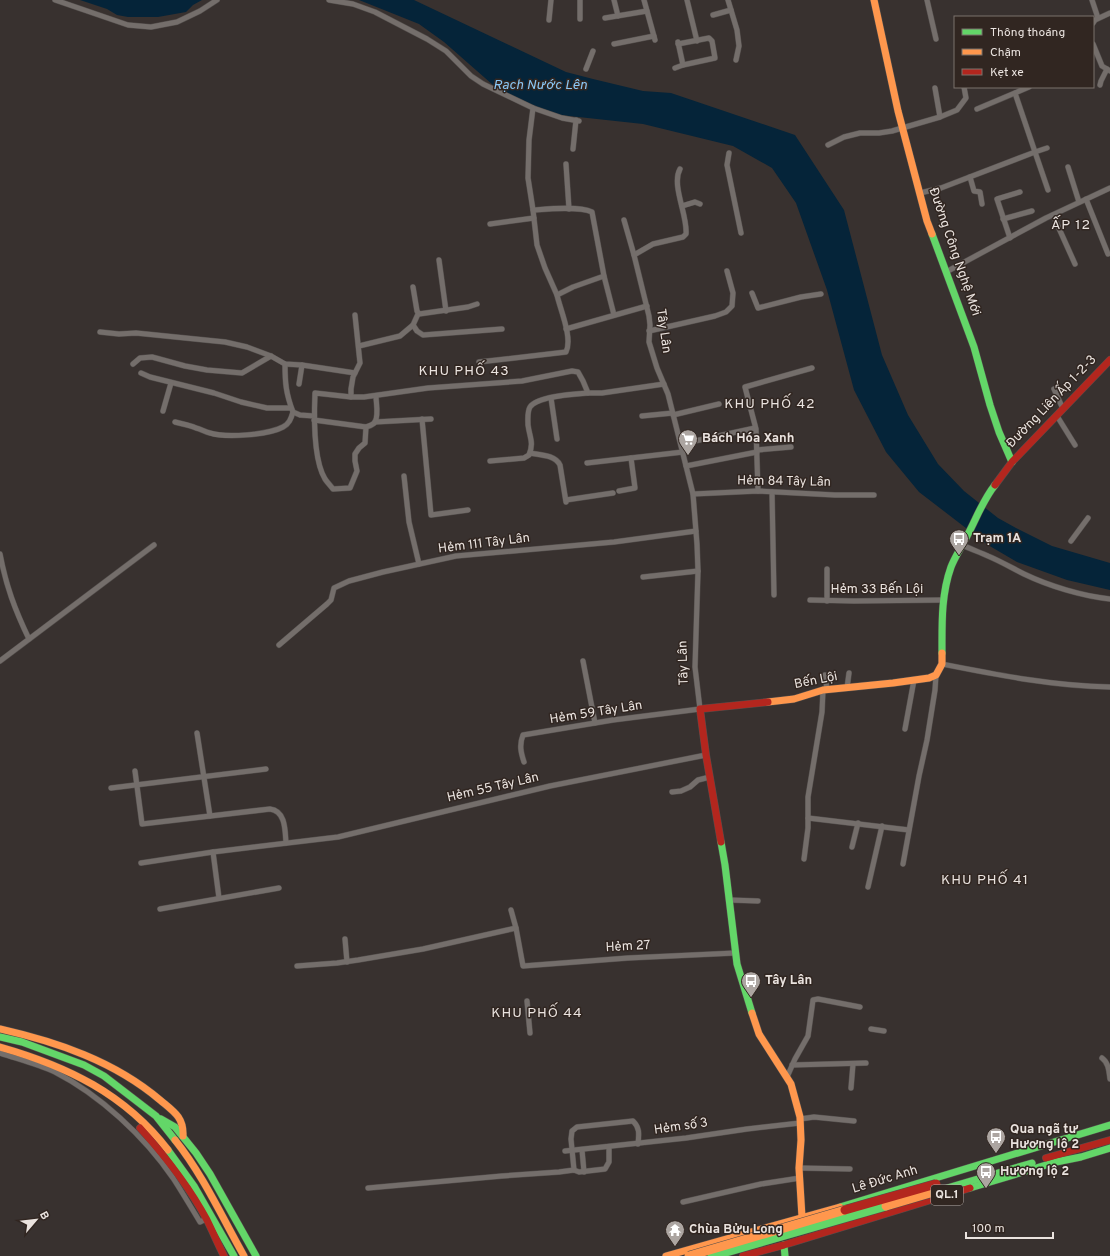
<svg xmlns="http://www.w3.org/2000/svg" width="1110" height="1256" viewBox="0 0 1110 1256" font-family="Overpass,sans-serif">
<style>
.water{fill:#052439}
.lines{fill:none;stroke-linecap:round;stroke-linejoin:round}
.street-casing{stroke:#534e4c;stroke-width:6}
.fast-casing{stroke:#534e4c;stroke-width:8}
.slow-casing{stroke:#534e4c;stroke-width:8}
.jam-casing{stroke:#534e4c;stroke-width:8}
.street{stroke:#746e6b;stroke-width:5}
.fast{stroke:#63d668;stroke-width:7}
.slow{stroke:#ff974d;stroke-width:7}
.jam{stroke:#b3261e;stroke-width:7}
.fast-bridge-casing{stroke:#534e4c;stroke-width:10;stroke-linecap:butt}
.slow-bridge-casing{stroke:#534e4c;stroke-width:10;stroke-linecap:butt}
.jam-bridge-casing{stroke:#534e4c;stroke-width:10;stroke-linecap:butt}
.fast-bridge{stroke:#63d668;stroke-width:9}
.slow-bridge{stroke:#ff974d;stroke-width:9}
.jam-bridge{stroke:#b3261e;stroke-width:9}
.labels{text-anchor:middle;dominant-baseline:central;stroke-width:3;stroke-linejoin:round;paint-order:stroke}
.shield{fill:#312621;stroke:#b2aaa6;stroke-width:1}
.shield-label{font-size:12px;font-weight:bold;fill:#eae3df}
.street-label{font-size:13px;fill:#eae3df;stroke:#312621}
.poi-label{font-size:13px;font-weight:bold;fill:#eae3df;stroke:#312621;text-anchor:start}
.water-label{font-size:14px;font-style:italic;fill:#89c7f5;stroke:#312621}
.neighbourhood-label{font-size:14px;letter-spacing:1px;fill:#eae3df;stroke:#312621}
</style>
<rect width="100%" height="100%" fill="#38312f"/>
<g class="water">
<path d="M80 0H202L193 5 186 12 158 17H128L117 15 107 9Z"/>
<path d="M359 0H414L566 72 593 79 643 91 671 93 795 135 844 210 882 355 908 415 938 464 964 491 998 518 1016 528 1052 546 1110 563V590L1067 580 1017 562 988 545 919 492 886 452 854 390 827 290 796 203 772 168 733 146 643 124 560 115 532 106 493 85 444 42 419 24Z"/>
</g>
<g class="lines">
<g class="street-casing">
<g id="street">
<path d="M55 0 128 25 151 27 177 22 200 11 217 0"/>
<path d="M329 0 353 4 375 12 427 39 446 51 471 76 483 84 533 108 562 118 579 121"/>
<path d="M614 0 618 16"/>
<path d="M644 0 655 40"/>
<path d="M687 0 697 41"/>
<path d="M728 0 737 30 739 46 736 60"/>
<path d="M927 0 936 39"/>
<path d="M1092 0 1098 18"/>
<path d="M713 15 731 10"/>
<path d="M605 18 647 11"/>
<path d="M580 19V0"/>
<path d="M549 20 551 0"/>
<path d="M1093 23 1095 20 1110 13"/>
<path d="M678 42 683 65"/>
<path d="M614 44 654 36"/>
<path d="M1093 44 1102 66 1110 71"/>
<path d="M675 68 683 65 715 58 712 41 709 38 678 44"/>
<path d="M586 69 593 51"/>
<path d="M1100 85 1101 81 1107 69"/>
<path d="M935 88 940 117"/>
<path d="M1015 93 1035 152 1047 148"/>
<path d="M533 108 529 140 528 178 533 210 537 245 545 268 557 295"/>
<path d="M977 109 1029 87"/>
<path d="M828 145 844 137 860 133H879L892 131 940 117 957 110 966 98 964 87"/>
<path d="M573 149 576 120"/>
<path d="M729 153 727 165 741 233"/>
<path d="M566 164 569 209"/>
<path d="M1068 167 1079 202"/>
<path d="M970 177 974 191 980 192 982 204"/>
<path d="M920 193 941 188 1035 152 1048 190"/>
<path d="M1086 199 1108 254"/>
<path d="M682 206 695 202 700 204"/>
<path d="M1053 215 1075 264"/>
<path d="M1003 219 1032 211"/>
<path d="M490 224 534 218"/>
<path d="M1010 238 997 199 1020 192"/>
<path d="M634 255 653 244 683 237 686 234C688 216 671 185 680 169"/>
<path d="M439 260 446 311"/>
<path d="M946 272 1046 218 1110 188"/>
<path d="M604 276 614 315"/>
<path d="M413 287 417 311 419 314 468 307 477 304"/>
<path d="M752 293 758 308 801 297 821 294"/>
<path d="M355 315 360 363 353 377 351 389V397H364L428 388 522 381 572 371 578 372 583 381 588 393H602L664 384"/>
<path d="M413 325 417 331 423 335 502 329"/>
<path d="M566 329 647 306"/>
<path d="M649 331 715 316 726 312 732 306 733 293 727 271"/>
<path d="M100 332 119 334 136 333 225 342 247 347 271 356 285 364 302 365"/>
<path d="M359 346 400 336 413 325 418 314"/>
<path d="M479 362 566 352C573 338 560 309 557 295L573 287 604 276 592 212C579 206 548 209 533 210"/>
<path d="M133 364 140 358 152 357 185 366 207 370 242 373 271 356"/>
<path d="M285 364C285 383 286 394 293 412L300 415 314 416"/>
<path d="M141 373 150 377 214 393 241 402 267 408H291"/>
<path d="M299 384 302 365 355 373"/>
<path d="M1054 389 1063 409"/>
<path d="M351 397 315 393C314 416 313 459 325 479 327 482 330 485 333 489L350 488 357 471 355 461V454L359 448 365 443 366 427"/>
<path d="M551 398 557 439"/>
<path d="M163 411 171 383"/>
<path d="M673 415 719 404"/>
<path d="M642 416 673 413"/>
<path d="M1057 416 1075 445"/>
<path d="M422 419 431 515 468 510"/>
<path d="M314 420 366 427C369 426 373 425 375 422 379 415 376 403 376 396"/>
<path d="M175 422C182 424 189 425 196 428 201 429 205 432 210 433 226 438 268 435 283 427 289 424 291 419 293 412"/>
<path d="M375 422 431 419"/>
<path d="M681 444 755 428"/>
<path d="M757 450 791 447"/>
<path d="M530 453C541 455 555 455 560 465L566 502"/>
<path d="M490 461 524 458 529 455C534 442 530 439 528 425 528 420 527 412 530 407 537 396 575 394 588 393"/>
<path d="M587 463 683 452"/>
<path d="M686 466 757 452"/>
<path d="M404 476 409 522 419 564"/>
<path d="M619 491 635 488 631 458"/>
<path d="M758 491 756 429 745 387 812 368"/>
<path d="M772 492 774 595"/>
<path d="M693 494 758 491 835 495H874"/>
<path d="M566 500 613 493"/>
<path d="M954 541C965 547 977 551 988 556 1000 561 1012 568 1024 574 1049 586 1082 596 1110 599"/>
<path d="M1071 541 1088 518"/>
<path d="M0 554C6 586 15 610 29 639"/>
<path d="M827 569V601"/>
<path d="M643 577 698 571"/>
<path d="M810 600 854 601 943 600"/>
<path d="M279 645 327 604 331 600 334 588 349 581 383 572 456 556 614 542 696 531"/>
<path d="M0 661 154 545"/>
<path d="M583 661 595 723"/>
<path d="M942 664C998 675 1053 686 1110 687"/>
<path d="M825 675 827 690"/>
<path d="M847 688 849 673"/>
<path d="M905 729 914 680"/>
<path d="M197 733 210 816"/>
<path d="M524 762C521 753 519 745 523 735L613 720 700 709 695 667 698 571 697 544 693 494 668 394 657 368 649 342 650 325 649 316 634 255 624 220"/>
<path d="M135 771 142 824 270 809C286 811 285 831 286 843"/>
<path d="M111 788 266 769"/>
<path d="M672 792 681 791 690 787 698 780 710 777"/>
<path d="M808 818 909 830"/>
<path d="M852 847 858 823"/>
<path d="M213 852 338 837 550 786 706 755"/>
<path d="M804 859 808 828V797L822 712 823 690"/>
<path d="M141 863 213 852 219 898"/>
<path d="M903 864 919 776 927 740 935 690 936 675"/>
<path d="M868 887 882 826"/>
<path d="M730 900 758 901"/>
<path d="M160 909 279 888"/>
<path d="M511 910 516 928 523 966 628 958 735 953"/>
<path d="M345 939 347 962"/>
<path d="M297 966 337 963 358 960 423 949 516 928"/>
<path d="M527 1001 530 1033"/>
<path d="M871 1029 884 1031"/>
<path d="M0 1053C18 1059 38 1064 55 1072 100 1095 144 1136 173 1178 182 1192 191 1207 200 1222L206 1219"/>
<path d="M1102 1058C1109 1063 1109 1072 1110 1079"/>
<path d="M792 1065 866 1063"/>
<path d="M787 1077 795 1059 808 1036 813 1000 818 999 860 1007"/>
<path d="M851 1088 853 1064"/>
<path d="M800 1119 814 1117 854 1121"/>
<path d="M582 1150 584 1172"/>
<path d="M565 1151 686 1138 747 1129 800 1123"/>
<path d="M799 1168 850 1169"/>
<path d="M574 1170 571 1139 572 1131 577 1127 633 1121C640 1128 639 1134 638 1144"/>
<path d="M368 1188 502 1176 559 1172 574 1170 579 1172 605 1169 609 1162V1147"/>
<path d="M683 1202 761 1184 800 1178"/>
</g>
</g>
<g class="fast-casing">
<g id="fast">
<path d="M932 234 974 347 990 405 999 432 1012 462"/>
<path d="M942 653C942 624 941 595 951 567 955 556 963 545 968 534 977 517 983 500 995 485"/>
<path d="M721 842 725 865 737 964 752 1013"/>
<path d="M0 1037 22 1042 84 1065 104 1076 156 1116 175 1140"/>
<path d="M161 1119 175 1127 196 1153 210 1174 256 1256"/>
<path d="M168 1150 194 1186 234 1256"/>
<path d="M970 1188 1056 1162 1081 1157 1110 1148"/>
<path d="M937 1191 1032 1163"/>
<path d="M840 1207 1110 1125"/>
<path d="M784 1245 785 1256"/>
</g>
</g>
<g class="slow-casing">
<g id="slow">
<path d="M874 0 898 111 927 221 932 234"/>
<path d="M768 702 794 699 823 690 893 683 929 678 936 675 942 664V653"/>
<path d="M752 1013 759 1034 791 1084 800 1117 801 1140 799 1168 802 1217"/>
<path d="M0 1029C57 1042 114 1061 160 1100 173 1111 184 1117 183 1136"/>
<path d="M0 1047C67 1066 125 1094 168 1150"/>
<path d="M175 1140C203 1175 222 1217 244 1256"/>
<path d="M666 1256 840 1207"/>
</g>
</g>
<g class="jam-casing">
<g id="jam">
<path d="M995 485 1012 462 1110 360"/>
<path d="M721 842 706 755 700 709 768 702"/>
<path d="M140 1128C165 1156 189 1186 207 1220 213 1232 218 1244 224 1256"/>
<path d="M1046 1158 1110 1140"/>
<path d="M743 1256 784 1245 970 1188"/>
</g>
</g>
<use href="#street" class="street"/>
<use href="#fast" class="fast"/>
<use href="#slow" class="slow"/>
<use href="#jam" class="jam"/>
<g class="fast-bridge-casing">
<path id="fast-bridge" d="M712 1256 886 1206"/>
</g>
<g class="slow-bridge-casing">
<g id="slow-bridge">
<path d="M886 1206 937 1191"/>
<path d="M689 1256 845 1210"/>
</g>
</g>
<g class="jam-bridge-casing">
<path id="jam-bridge" d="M845 1210 936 1184"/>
</g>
<use href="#fast-bridge" class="fast-bridge"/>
<use href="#slow-bridge" class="slow-bridge"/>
<use href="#jam-bridge" class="jam-bridge"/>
</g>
<defs>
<g id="supermarket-pin" transform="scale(1)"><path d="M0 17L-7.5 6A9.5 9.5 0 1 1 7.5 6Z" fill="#aca5a1" stroke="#312621"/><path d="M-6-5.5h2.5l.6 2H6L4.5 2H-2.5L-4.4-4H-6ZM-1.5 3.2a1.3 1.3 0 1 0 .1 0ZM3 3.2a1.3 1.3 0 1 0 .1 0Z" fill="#fff"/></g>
<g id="bus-pin" transform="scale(1)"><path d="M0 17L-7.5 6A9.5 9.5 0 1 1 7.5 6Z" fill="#aca5a1" stroke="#312621"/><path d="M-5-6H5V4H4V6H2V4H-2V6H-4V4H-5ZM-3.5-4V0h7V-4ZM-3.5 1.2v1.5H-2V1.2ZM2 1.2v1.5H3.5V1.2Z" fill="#fff"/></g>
<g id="temple-pin" transform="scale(1)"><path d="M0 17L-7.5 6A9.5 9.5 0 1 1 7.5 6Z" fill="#aca5a1" stroke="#312621"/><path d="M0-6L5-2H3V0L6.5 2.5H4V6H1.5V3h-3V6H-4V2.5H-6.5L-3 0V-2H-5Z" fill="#fff"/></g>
</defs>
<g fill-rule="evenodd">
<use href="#supermarket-pin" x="688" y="439"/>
<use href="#bus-pin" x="959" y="539"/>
<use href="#bus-pin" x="751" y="981"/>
<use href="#bus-pin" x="996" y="1137"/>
<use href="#bus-pin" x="986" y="1172"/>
<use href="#temple-pin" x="675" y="1230"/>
</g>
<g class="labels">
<rect class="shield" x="931" y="1185" width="32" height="20" rx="3"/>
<g class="shield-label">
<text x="947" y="1195">QL.1</text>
</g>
<g class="street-label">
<text transform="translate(954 252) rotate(71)">Đường Công Nghệ Mới</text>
<text transform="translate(663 331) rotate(82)">Tây Lân</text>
<text transform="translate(1052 402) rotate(-46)">Đường Liên Ấp 1-2-3</text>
<text transform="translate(784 482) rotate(1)">Hẻm 84 Tây Lân</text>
<text transform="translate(484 544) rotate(-7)">Hẻm 111 Tây Lân</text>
<text x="877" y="590">Hẻm 33 Bến Lội</text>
<text transform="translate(684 663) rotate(-92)">Tây Lân</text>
<text transform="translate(816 681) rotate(-11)">Bến Lội</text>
<text transform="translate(596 713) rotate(-9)">Hẻm 59 Tây Lân</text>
<text transform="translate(493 788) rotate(-13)">Hẻm 55 Tây Lân</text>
<text transform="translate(628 947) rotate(-3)">Hẻm 27</text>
<text transform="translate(681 1127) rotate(-8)">Hẻm số 3</text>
<text transform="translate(885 1180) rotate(-17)">Lê Đức Anh</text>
</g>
<g class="poi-label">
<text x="702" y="439">Bách Hóa Xanh</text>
<text x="973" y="539">Trạm 1A</text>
<text x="765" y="981">Tây Lân</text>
<text x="1010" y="1130">Qua ngã tư<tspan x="1010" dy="15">Hương lộ 2</tspan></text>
<text x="1000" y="1172">Hương lộ 2</text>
<text x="689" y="1230">Chùa Bửu Long</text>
</g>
<g class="water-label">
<text x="540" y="85">Rạch Nước Lên</text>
</g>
<g class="neighbourhood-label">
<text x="1071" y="225">ẤP 12</text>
<text x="464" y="371">KHU PHỐ 43</text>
<text x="770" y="404">KHU PHỐ 42</text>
<text x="985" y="880">KHU PHỐ 41</text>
<text x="537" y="1013">KHU PHỐ 44</text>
</g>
</g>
<rect x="954" y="16" width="140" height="72" fill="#312621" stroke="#7b726d"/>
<rect x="962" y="29" width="20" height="6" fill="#63d668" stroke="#7b726d"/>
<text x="990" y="36" font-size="12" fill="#eae3df">Thông thoáng</text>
<rect x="962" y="49" width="20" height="6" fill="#ff974d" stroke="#7b726d"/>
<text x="990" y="56" font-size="12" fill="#eae3df">Chậm</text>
<rect x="962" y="69" width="20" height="6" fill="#b3261e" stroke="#7b726d"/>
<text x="990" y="76" font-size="12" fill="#eae3df">Kẹt xe</text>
<g transform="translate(36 1220) rotate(62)" stroke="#312621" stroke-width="3" paint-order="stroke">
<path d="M0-3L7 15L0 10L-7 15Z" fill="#eae3df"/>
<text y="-6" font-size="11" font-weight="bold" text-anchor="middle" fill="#eae3df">B</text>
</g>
<path d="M966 1232v6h87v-6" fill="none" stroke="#eae3df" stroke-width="2"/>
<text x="972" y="1232" font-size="12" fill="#eae3df" stroke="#312621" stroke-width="3" paint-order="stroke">100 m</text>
</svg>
